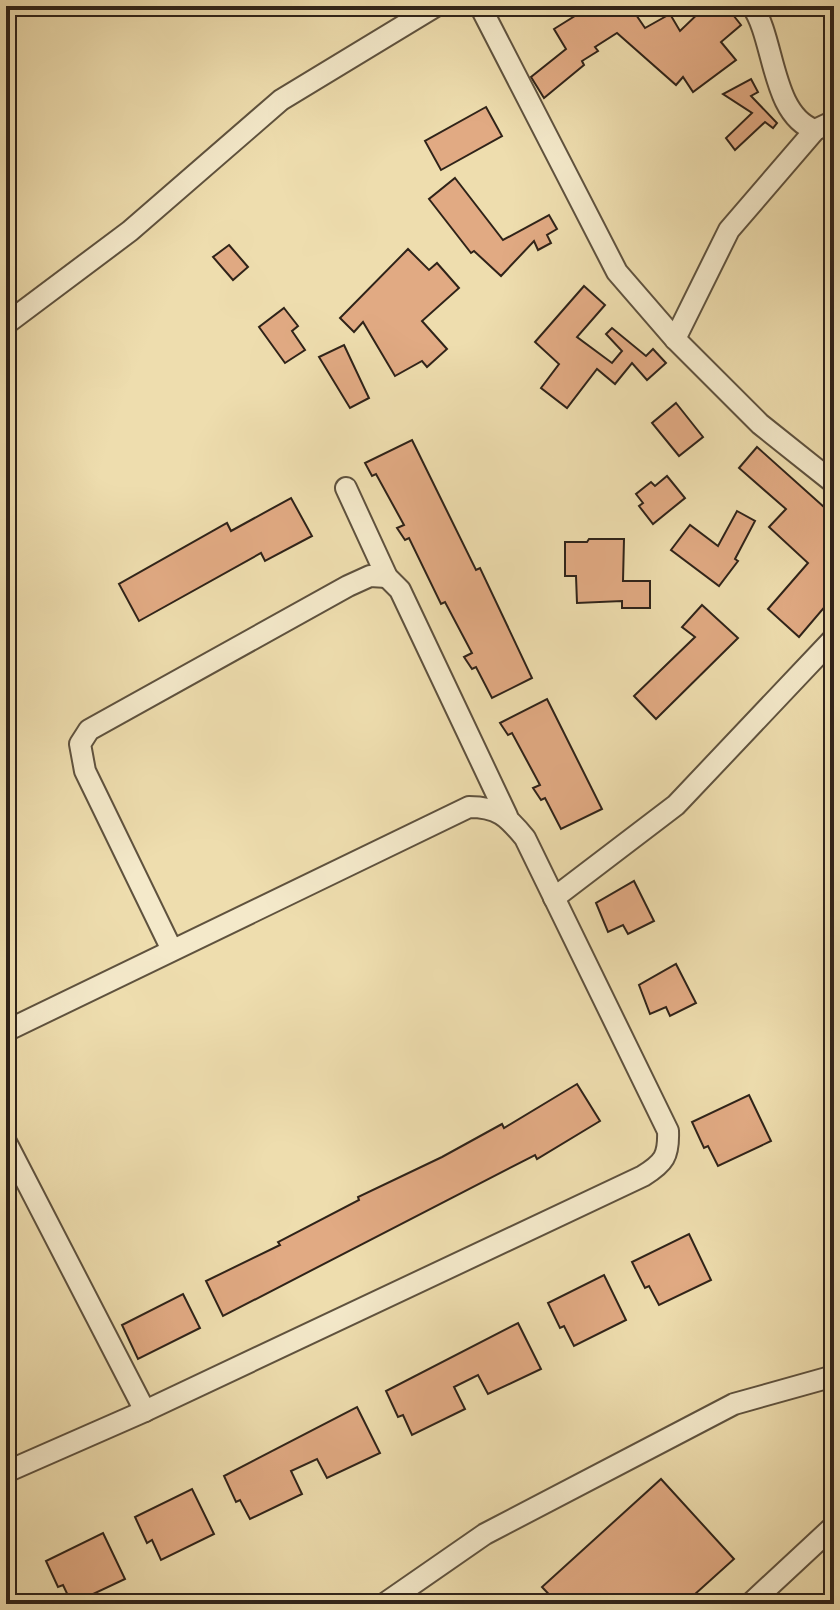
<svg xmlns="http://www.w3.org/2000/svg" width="840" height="1610" viewBox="0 0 840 1610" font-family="'IM FELL Double Pica',serif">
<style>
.building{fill:#e1aa83;stroke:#2f2319;stroke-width:2}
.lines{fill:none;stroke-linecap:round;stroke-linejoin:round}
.minor-casing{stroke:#5f523e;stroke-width:24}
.minor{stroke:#f4e9ca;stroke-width:20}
</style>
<rect width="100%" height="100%" fill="#eeddae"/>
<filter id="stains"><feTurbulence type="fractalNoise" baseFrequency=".0025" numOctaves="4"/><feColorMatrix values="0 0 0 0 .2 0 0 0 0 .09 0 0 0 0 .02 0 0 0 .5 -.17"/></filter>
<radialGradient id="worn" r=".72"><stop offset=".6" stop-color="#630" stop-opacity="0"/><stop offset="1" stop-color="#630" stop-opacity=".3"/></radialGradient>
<g class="building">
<path d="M591 6H630L645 28 670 14 680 31 706 6H726L741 25 721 42 736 60 693 92 683 77 676 85 617 33 595 47 598 51 582 61 584 65 544 98 531 77 566 49 554 29Z"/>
<path d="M751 79 758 92 751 96 777 123 773 128 765 122 735 150 726 138 752 113 723 94Z"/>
<path d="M486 107 502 136 441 170 425 141Z"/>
<path d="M455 178 503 240 549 215 557 229 547 235 551 243 538 250 534 241 501 276 474 251 471 253 429 199Z"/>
<path d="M229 245 248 267 233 280 213 257Z"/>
<path d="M408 249 429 270 437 263 459 288 422 321 447 349 427 367 422 361 395 376 363 322 354 332 340 318Z"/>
<path d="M584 286 605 305 577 337 612 363 622 351 606 334 612 328 646 356 653 349 666 363 647 380 632 363 615 384 597 369 567 408 541 388 559 364 535 342Z"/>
<path d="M284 308 298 326 292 331 305 350 285 363 259 327Z"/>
<path d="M344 345 369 398 350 408 319 357Z"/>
<path d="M676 403 703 437 679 456 652 423Z"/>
<path d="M412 440 476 570 480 568 532 678 492 698 476 667 472 669 464 657 472 653 445 602 441 604 409 538 405 540 397 528 404 525 376 474 372 476 365 463Z"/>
<path d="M757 447 834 516V596L799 637 768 609 808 563 769 527 786 509 739 468Z"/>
<path d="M667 476 685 498 653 524 639 506 643 503 636 494 651 482 655 486Z"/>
<path d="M291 498 312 536 265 561 261 553 139 621 119 584 227 523 231 531Z"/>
<path d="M737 511 755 521 735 559 738 561 719 586 671 550 690 525 718 546Z"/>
<path d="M589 539H624L623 581H650V608H622V601L577 603 576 576H565V542H587Z"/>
<path d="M702 605 738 638 656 719 634 696 695 637 682 627Z"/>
<path d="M547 699 602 809 561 829 545 798 541 800 533 788 540 785 512 733 508 735 500 723Z"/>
<path d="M634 881 654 921 628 934 623 925 608 932 596 903Z"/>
<path d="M676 964 696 1003 670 1016 666 1007 650 1014 639 985Z"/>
<path d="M577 1084 600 1121 537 1159 535 1155 223 1316 206 1281 280 1245 278 1242 359 1200 358 1197 442 1157 502 1124 504 1128Z"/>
<path d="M749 1095 771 1141 718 1166 708 1146 704 1148 692 1122Z"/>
<path d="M689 1234 711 1280 659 1305 649 1286 645 1288 632 1262Z"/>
<path d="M604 1275 626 1320 574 1346 564 1326 560 1328 548 1303Z"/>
<path d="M183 1294 200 1328 138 1359 122 1325Z"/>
<path d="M518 1323 541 1369 488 1394 478 1375 454 1387 465 1409 412 1435 403 1415 398 1417 386 1391Z"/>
<path d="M357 1407 380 1453 327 1478 317 1459 291 1471 302 1494 250 1519 240 1500 236 1502 224 1476Z"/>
<path d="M661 1479 734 1559 684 1604H558L542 1587Z"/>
<path d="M192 1489 214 1534 161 1560 152 1540 147 1543 135 1517Z"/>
<path d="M103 1533 125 1579 72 1604 63 1585 58 1587 46 1561Z"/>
</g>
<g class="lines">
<g class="minor-casing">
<g id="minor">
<path d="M480 6 617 272 675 339 760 424 834 483"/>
<path d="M752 6C775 38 771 115 815 130"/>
<path d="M6 324 130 231 281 100 436 6"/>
<path d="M675 339 729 230 815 130 834 121"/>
<path d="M346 488 387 577 400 590 507 816"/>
<path d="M554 898 676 805 834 638"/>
<path d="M172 950 85 771 80 744 89 730 348 586 370 576 387 577"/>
<path d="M6 1031 469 807C498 807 507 816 525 838L668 1131C669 1156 664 1163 643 1176L145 1411 6 1472"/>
<path d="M6 1142 145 1411"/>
<path d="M384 1604 485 1534 734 1404 834 1376"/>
<path d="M750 1604 834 1526"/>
</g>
</g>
<use href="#minor" class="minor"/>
</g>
<rect width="840" height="1610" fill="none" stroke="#eeddae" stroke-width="32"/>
<rect x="8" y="8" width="824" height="1594" fill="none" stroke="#2f2319" stroke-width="4"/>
<rect x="16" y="16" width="808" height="1578" fill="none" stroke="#2f2319" stroke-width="2"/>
<rect width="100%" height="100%" filter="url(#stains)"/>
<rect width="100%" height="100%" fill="url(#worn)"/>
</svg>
